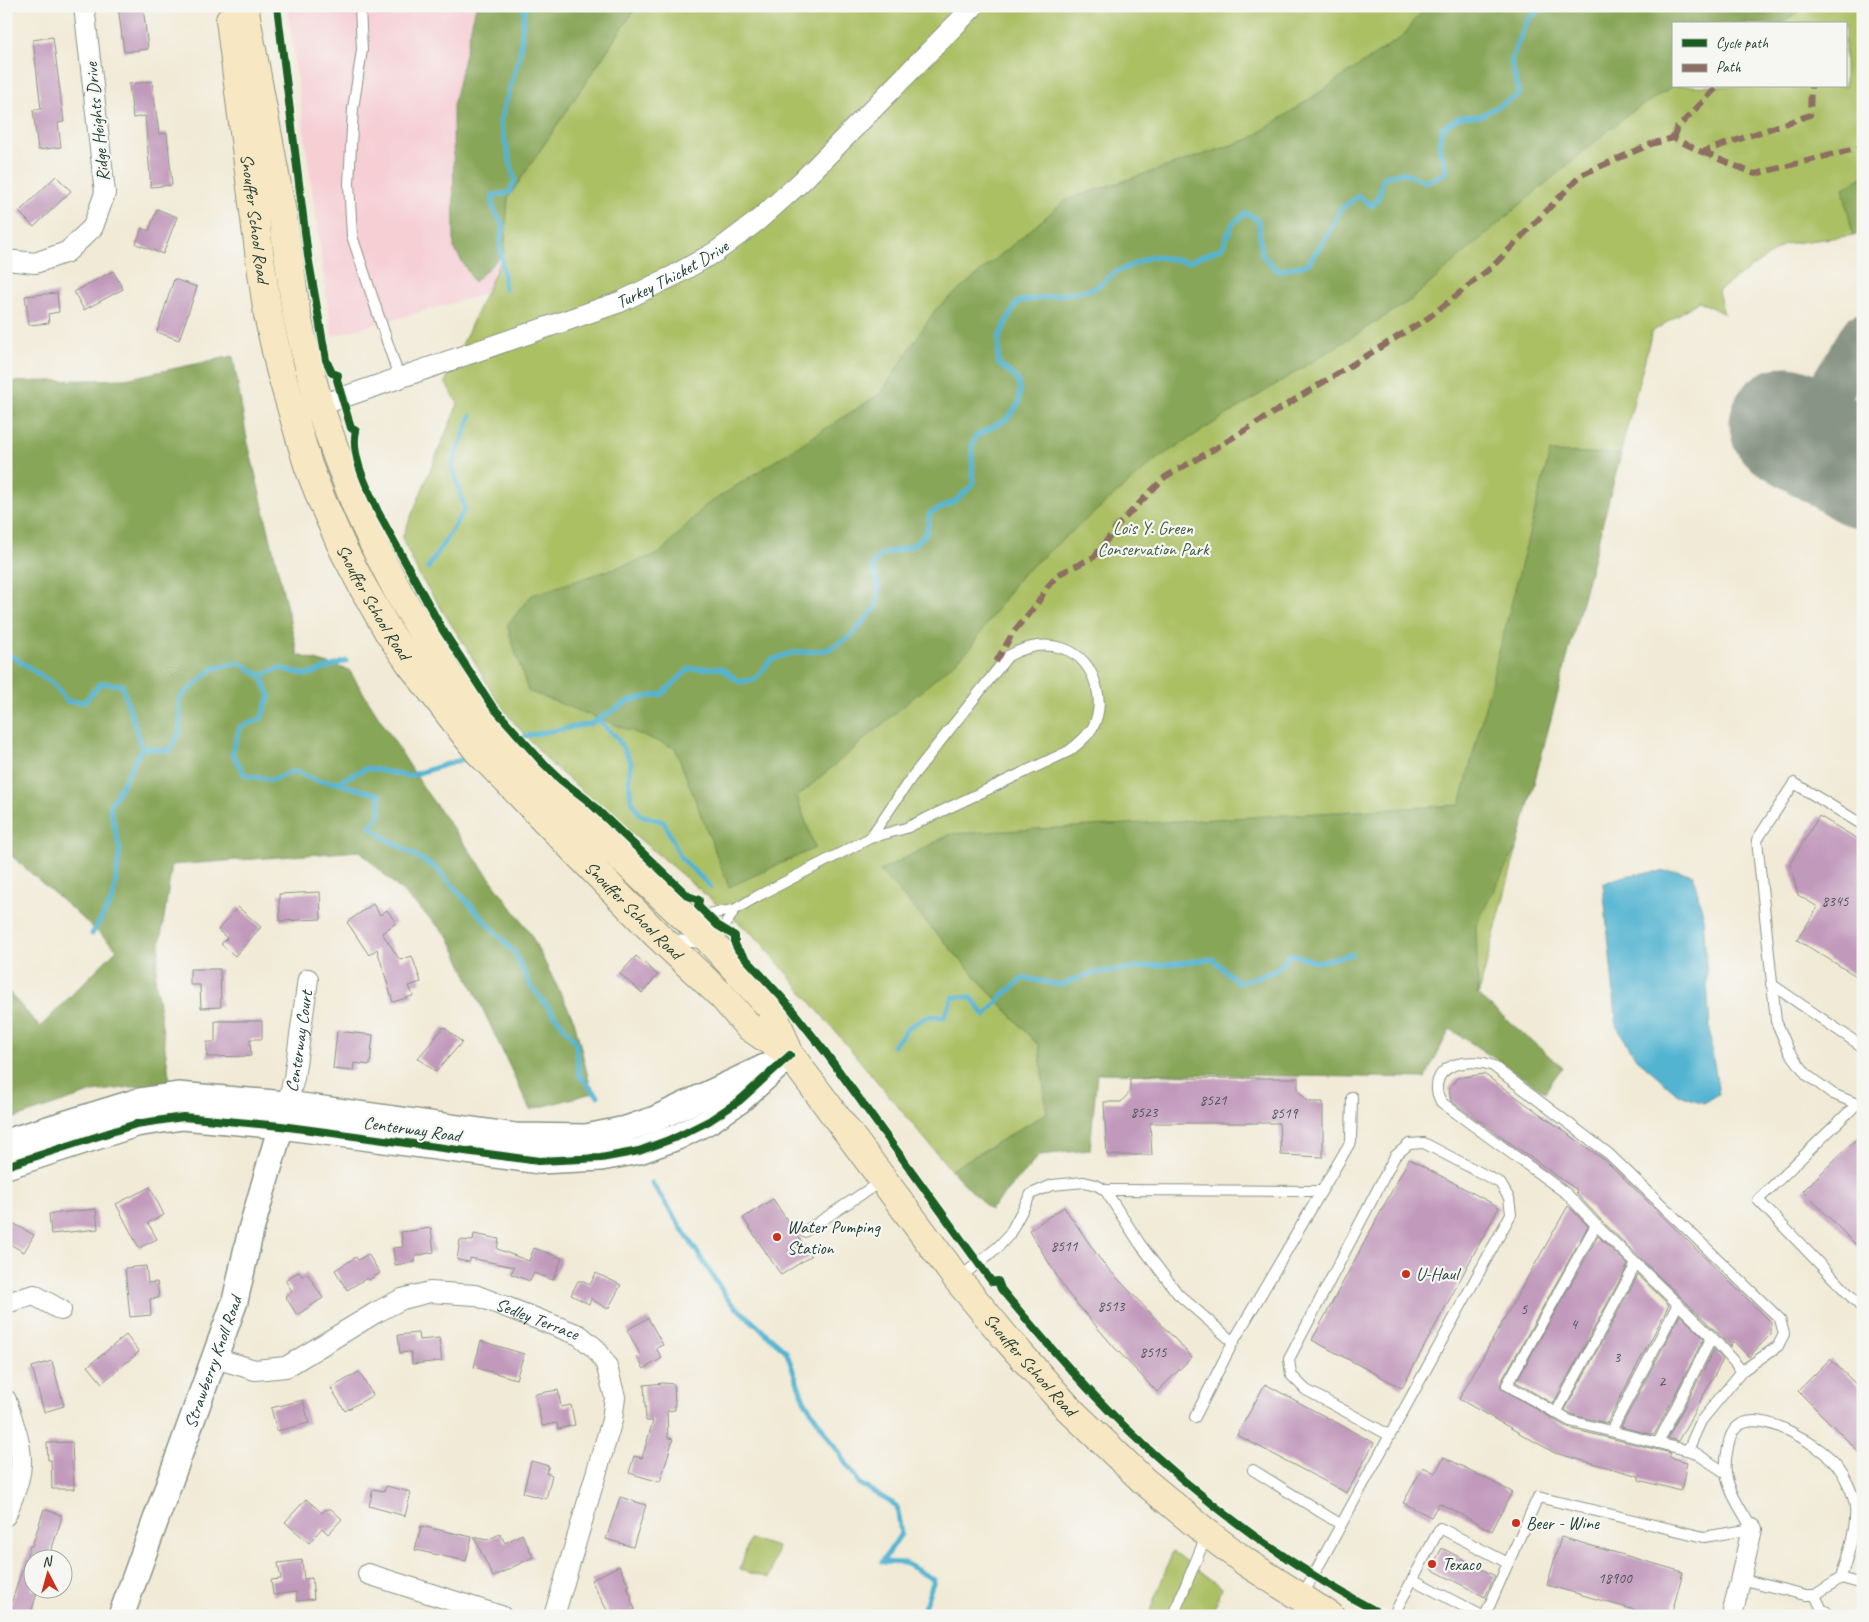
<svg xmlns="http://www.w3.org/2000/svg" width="1869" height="1622" viewBox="0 0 1869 1622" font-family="Caveat,sans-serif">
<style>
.built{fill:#f6cfd5}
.green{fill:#abbf63;stroke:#657e4c;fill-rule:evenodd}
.forest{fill:#88a659;stroke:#547246}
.water{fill:#52b4d1;stroke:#387882}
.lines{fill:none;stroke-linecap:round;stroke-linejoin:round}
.stream{stroke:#52b4d1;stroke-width:5}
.taxiway{stroke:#889485;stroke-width:46}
.runway{stroke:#889485;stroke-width:115}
.building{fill:#c199bb}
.service-casing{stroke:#889485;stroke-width:12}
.minor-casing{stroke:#889485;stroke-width:22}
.tertiary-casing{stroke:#889485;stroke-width:28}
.secondary-casing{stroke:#889485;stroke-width:30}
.service{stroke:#fff;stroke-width:10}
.minor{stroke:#fff;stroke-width:20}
.tertiary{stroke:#fff;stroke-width:25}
.secondary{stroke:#f7e8c3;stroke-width:28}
.quiet{stroke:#8d6e63;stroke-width:6;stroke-dasharray:12 6;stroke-linecap:butt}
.cycleway-casing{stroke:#f6f6f2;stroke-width:11}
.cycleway{stroke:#1b5e20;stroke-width:8}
.poi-dot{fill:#c8321e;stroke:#f6f6f2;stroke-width:2}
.labels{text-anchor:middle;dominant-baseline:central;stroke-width:4.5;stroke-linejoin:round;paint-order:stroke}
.number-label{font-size:15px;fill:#485456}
.street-label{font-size:18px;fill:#1f3d34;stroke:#f6f6f2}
.park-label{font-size:18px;fill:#425e40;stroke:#f6f6f2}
.poi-label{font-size:18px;fill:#1f3d34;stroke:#f6f6f2;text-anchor:start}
</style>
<rect width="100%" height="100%" fill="#f6f6f2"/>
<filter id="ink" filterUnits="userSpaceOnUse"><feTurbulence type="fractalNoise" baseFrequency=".02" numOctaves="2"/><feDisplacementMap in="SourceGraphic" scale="10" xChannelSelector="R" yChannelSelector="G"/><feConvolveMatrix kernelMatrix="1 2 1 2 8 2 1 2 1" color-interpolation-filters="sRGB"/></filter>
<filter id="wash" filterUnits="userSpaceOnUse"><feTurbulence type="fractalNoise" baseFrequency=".0096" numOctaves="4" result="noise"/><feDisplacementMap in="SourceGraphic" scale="20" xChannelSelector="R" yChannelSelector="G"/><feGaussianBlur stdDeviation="1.12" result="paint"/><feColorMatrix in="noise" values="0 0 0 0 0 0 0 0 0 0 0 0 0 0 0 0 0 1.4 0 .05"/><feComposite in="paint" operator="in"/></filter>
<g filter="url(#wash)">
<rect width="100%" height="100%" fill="#f1ead6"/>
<path class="built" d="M287 6H919L570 271 332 336Z"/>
<g class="green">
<path d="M637 6H1863V234L1785 244 1718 291 1724 314 1699 301 1652 332 1478 996 921 916 1039 1046 1047 1113 951 1170 758 939 553 766 518 727 498 703 468 650 419 575 402 538 458 404 445 382 504 253 508 198ZM1673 24H1845V86H1673Z"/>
<path d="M749 1539 778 1547 769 1578 740 1570Z"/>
<path d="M1173 1551 1222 1588 1211 1616H1148Z"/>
</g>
<g class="forest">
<path d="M476 6H637L508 198 504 253 474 282 454 248 453 106Z"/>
<path d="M1426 6H1809L1779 24H1673V86H1674L1628 114 1508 215 1411 300 1158 458 1020 576 968 651 797 797 815 848 729 887 675 748 528 691 507 625 532 595 659 554 705 506 881 393 935 310 1066 200 1250 139 1403 36Z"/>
<path d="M1863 177V234L1853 235 1843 188Z"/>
<path d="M233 356 247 439 298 655 349 670 427 793 529 931 574 1020 592 1093 530 1110 449 937 360 851 172 865 155 977 170 1082 93 1092 6 1121V989L40 1027 117 949 6 851V382L125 379Z"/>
<path d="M1550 452 1621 454 1518 844 1476 925 1478 995 1562 1067 1545 1092 1450 1029 1425 1078 1097 1073 1090 1150 1040 1155 990 1210 951 1170 1047 1113 1039 1046 880 871 951 834 1460 805Z"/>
</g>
<path class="water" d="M1679 871 1693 875 1703 915 1711 1045 1719 1094 1704 1103 1679 1095 1636 1058 1617 1027 1603 884C1626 872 1653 872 1679 871Z"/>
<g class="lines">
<g class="stream">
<path d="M505 290 500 241 504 227 493 208V195L509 193 515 181 500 121 520 55 524 11 526 6"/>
<path d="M428 568 465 509 452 465 471 416"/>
<path d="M6 658 10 655 55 685 67 701 84 702 101 683 122 685 142 748 170 751 180 731V698L214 668 240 663 261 676 270 696 261 719 240 727 232 753 245 775 272 780 295 771 315 780 336 783 367 768 409 776 473 756"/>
<path d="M261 676 280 668 307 675 346 661"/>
<path d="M598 719 617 738 631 762 629 780 631 799 640 815 664 822 681 858 711 887"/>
<path d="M514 741 529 735 590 724 631 700 662 694 689 669 721 668 740 682 755 679 771 660 791 653 827 650 851 636 876 608 879 588 872 565 881 555 912 546 926 534 930 513 955 501 973 485 972 446 976 436 1007 419 1018 405 1020 390 1016 378 998 363 999 337 1017 302 1094 289 1114 273 1152 256 1188 262 1222 248 1233 223 1246 213 1258 220 1262 255 1278 271 1308 264 1327 236 1341 209 1359 196 1372 206 1379 197 1383 178 1402 172 1426 182 1447 172 1439 146 1442 128 1460 117 1480 116 1519 95 1511 60 1527 21 1544 6"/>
<path d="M336 783 380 795V815L370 826 384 837 436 868 514 952 531 986 576 1042 579 1075 598 1096"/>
<path d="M92 934 113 899 120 850 110 807 142 748"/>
<path d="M893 1046 909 1027 928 1016 944 1017 953 997H971L985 1016 1002 996 1024 978 1061 985 1092 973 1213 959 1238 983 1275 971 1291 954 1317 962 1352 954"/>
<path d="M652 1183 729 1301 786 1351 804 1400 860 1484 897 1506 901 1534 882 1562 905 1563 934 1580 921 1616"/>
</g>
<path class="taxiway" d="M1804 434 1863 336"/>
<path class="runway" d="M1787 424 1863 470"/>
</g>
<g id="blocks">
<g class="building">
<path d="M118 6H143L148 49 124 52Z"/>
<path d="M53 37 64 122 58 123 61 147 38 150 33 110 41 109 33 40Z"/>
<path d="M152 81 159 134 167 133 172 185 151 187 145 116 133 118 129 84Z"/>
<path d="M56 176 71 191 34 227 19 212Z"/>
<path d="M157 209 177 217 163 254 136 244 142 228 149 231Z"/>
<path d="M113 271 123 289 84 310 74 292Z"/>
<path d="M174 279 197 287 179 340 157 332Z"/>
<path d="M57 293 59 312 48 314 49 323 29 325 25 296Z"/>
<path d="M1819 816 1863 842V980L1797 940 1818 907 1798 895 1790 864Z"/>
<path d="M320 892 321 919 280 921 279 894Z"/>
<path d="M373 904 380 915 387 910 396 923 382 933 400 960 412 956 421 982 409 986 413 996 393 1002 377 949 369 955 347 922Z"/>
<path d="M238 907 261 927 235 956 221 944 227 938 218 930Z"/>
<path d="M636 956 658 975 642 993 620 974Z"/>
<path d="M190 969H220L221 1007 201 1008 200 985H190Z"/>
<path d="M215 1021H262V1039H250L251 1056 207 1057V1042H215Z"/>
<path d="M444 1027 462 1042 436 1072 418 1058Z"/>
<path d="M337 1031 373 1035 370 1065 354 1063 353 1071 333 1069Z"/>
<path d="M1484 1074 1606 1161 1771 1322V1334L1749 1357 1733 1341 1730 1347 1717 1332 1601 1220 1576 1193 1577 1190 1451 1101 1449 1089 1457 1078Z"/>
<path d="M1130 1078H1298V1091L1309 1102H1323V1157L1281 1155 1279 1123H1150L1152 1155H1107L1104 1102H1121L1130 1092Z"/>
<path d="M1863 1132V1252L1803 1191Z"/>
<path d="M1409 1159 1499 1207 1402 1388 1312 1340Z"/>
<path d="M150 1187 164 1215 148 1223 157 1239 139 1248 116 1204Z"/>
<path d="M773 1199 811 1256 781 1275 743 1218Z"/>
<path d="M1568 1206 1588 1226 1501 1382V1388L1568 1428 1671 1453 1669 1457 1687 1462 1681 1491 1639 1480V1476L1555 1453 1459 1399Z"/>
<path d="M1064 1207 1102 1262 1192 1357 1157 1392 1114 1347 1066 1291 1029 1230Z"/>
<path d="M96 1209 98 1229 51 1234 49 1214Z"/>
<path d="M6 1219 34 1235 24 1252 6 1242Z"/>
<path d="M431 1228 434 1252 415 1256V1262L395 1265 393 1248 403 1247 401 1232Z"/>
<path d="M474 1234 499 1239 497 1249 529 1261 534 1248 562 1258 553 1280 534 1273 530 1281 511 1274 514 1267 470 1258V1262L457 1260 460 1240 473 1241Z"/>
<path d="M1598 1236 1628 1265 1553 1404 1516 1382Z"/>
<path d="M368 1254 380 1273 369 1280 367 1278 347 1290 335 1270 356 1257 358 1260Z"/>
<path d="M146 1266 148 1283 157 1282 159 1298 150 1299 151 1315 130 1317 125 1268Z"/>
<path d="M298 1272 302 1276 307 1273 323 1298 297 1315 285 1296 292 1291 285 1280Z"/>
<path d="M596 1273 621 1285 608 1309 591 1299 589 1304 571 1295 578 1281H584L590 1285Z"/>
<path d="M1638 1275 1669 1305 1607 1423 1573 1415 1565 1410Z"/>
<path d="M1680 1315 1704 1338 1654 1435 1621 1427Z"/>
<path d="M648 1318 663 1345 656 1348 662 1358 644 1369 637 1357 640 1354 627 1330Z"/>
<path d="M418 1333 419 1340 439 1338 442 1361 412 1364 411 1352 400 1353 398 1335Z"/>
<path d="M126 1335 139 1352 102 1383 88 1366Z"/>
<path d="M481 1341 524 1354 516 1379 474 1367Z"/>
<path d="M1714 1349 1723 1360 1678 1441 1668 1438Z"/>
<path d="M1830 1359 1863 1391V1456L1798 1391Z"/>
<path d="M52 1361 64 1406 44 1412 32 1367Z"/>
<path d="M359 1372 373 1395 345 1411 331 1388Z"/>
<path d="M663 1383 674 1384 675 1410 667 1411 668 1438 673 1439 660 1482 629 1473 634 1456 642 1458 653 1421H646L644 1385Z"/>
<path d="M1265 1384 1374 1443 1347 1493 1237 1435Z"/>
<path d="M558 1390 561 1407 571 1405 575 1425 558 1429 557 1423 542 1426 535 1394Z"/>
<path d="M303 1400 309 1423 277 1431 271 1408Z"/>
<path d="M72 1442 74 1489H52L51 1460H48L47 1443Z"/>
<path d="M1444 1457 1512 1492 1492 1531 1439 1503 1431 1517 1403 1503 1423 1467 1435 1473Z"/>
<path d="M531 1461 549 1466 546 1473 552 1475 546 1499 523 1493Z"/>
<path d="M386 1486 411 1492 405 1516 369 1506 373 1489 384 1491Z"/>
<path d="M620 1497 646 1505 633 1547 606 1539Z"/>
<path d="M306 1499 322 1513 326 1509H331L342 1519 328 1534 322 1528 309 1543 285 1522Z"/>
<path d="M44 1509 61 1515V1521L48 1560H32V1590H38L30 1616H7L30 1546H32Z"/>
<path d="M421 1526 472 1537 466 1561 415 1550Z"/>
<path d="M500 1534 505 1543 522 1534 533 1557 493 1577 474 1537 487 1540Z"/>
<path d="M1561 1537 1683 1572 1671 1616H1656L1547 1585Z"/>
<path d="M1442 1548 1495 1576 1485 1597 1431 1569Z"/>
<path d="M302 1560 304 1579 312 1578 314 1599 297 1601 296 1592 273 1595 271 1580 281 1579 278 1563Z"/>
<path d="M619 1566 629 1586 627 1587 632 1598 631 1600 635 1609 621 1616H610L591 1580Z"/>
</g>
</g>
</g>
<g filter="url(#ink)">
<use href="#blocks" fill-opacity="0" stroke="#889485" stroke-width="1"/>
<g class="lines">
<g class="service-casing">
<g id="service">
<path d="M360 6 362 50 353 109 349 183 352 236 399 377"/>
<path d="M1863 825 1794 783 1757 840 1776 1021 1789 1051 1807 1075 1833 1094 1857 1104H1863"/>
<path d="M690 914H707L734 910 756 897 870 838 906 828 1069 751C1078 744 1087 737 1093 727 1099 715 1100 701 1097 689 1086 644 1045 636 1008 656L911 778 870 838"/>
<path d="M671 938C708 948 717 942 734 910"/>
<path d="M1771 984 1863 1047"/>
<path d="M1857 1104 1758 1200 1863 1309"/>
<path d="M1105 1190 1321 1191"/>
<path d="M1596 1225 1507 1385 1570 1421 1694 1452 1726 1473"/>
<path d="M804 1232 883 1180"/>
<path d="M958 1279 998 1247 1009 1235 1031 1194 1052 1185 1084 1182 1096 1185 1105 1190 1140 1244 1178 1294 1233 1342 1351 1141 1352 1097"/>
<path d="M1556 1413 1636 1264"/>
<path d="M1195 1417 1233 1342"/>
<path d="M1611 1431 1678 1304"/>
<path d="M1658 1443 1712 1337"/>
<path d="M1688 1450 1701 1421 1742 1371 1778 1346 1784 1334 1780 1319 1609 1154 1493 1066C1474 1058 1435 1061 1437 1090 1437 1094 1440 1099 1441 1102L1567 1194 1596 1225 1712 1337 1742 1371"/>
<path d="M1253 1470 1340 1524"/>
<path d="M1841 1578 1863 1584"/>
<path d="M1412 1579 1482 1616"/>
<path d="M1815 1595 1822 1610 1832 1616"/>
<path d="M1301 1598 1511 1214 1509 1198 1500 1183 1424 1143 1409 1144 1395 1156 1289 1359 1291 1375 1306 1390 1389 1435"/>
<path d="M1173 1616 1207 1534"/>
<path d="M1393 1616 1440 1528 1508 1563 1538 1497 1704 1537 1752 1529C1743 1512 1729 1493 1726 1474 1725 1465 1726 1456 1728 1447 1729 1440 1732 1431 1737 1427 1760 1406 1822 1447 1837 1465 1845 1476 1854 1494 1855 1507 1857 1531 1847 1556 1841 1578L1815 1595H1805L1741 1579"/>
<path d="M1485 1616 1508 1563"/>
</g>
</g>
<g class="minor-casing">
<g id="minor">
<path d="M6 260 35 263 67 252 93 227 105 193 84 6"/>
<path id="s1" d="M306 410 620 302 675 275 717 251 756 222 802 181 974 6"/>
<path id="s2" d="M287 1104 294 1078 308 979"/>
<path d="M6 1303 34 1295 61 1310"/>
<path id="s3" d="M215 1358 255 1370 286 1367 375 1313 402 1299 430 1292 475 1295 579 1335 596 1349 606 1364 615 1397 612 1420 554 1616"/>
<path d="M6 1400C12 1420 21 1441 21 1462 21 1480 12 1498 6 1515"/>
<path d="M368 1574 501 1616"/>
<path d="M1732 1616 1752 1529"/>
</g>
</g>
<g class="tertiary-casing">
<g id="tertiary">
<path d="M6 1142 139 1101 178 1095 287 1104 515 1136 586 1137 626 1129 655 1119 765 1067"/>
<path d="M6 1166 136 1124 183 1117 281 1126 539 1161 601 1158 639 1151 677 1137 709 1121 739 1101 790 1055"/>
<path id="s4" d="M121 1616 235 1301 251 1230 285 1112"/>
</g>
</g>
<g class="secondary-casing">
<g id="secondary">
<path id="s5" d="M244 6 284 224 296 312 304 347 319 405 338 459 357 508 377 551 401 597 449 676 480 717 534 776 710 941 771 1008 790 1055 958 1280 1006 1338 1069 1409 1144 1481 1207 1533 1247 1563 1330 1616"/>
<path id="s6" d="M230 20 259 251 268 315 280 369 308 465 322 501 343 549 364 589 388 631 410 663 478 751 656 934 722 996 748 1026 790 1055"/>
</g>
</g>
<use href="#service" class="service"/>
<use href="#minor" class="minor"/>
<use href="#tertiary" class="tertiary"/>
<use href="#secondary" class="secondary"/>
<g class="quiet">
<path d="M1673 138 1677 128 1718 86"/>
<path d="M1702 152 1755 174 1863 147"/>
<path d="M996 662 1014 631 1037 604 1048 586 1059 574 1094 557 1119 524 1165 477 1216 448 1428 318 1493 266 1581 175 1651 144 1673 138 1702 152 1810 115 1811 86"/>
</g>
<g class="cycleway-casing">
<g id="cycleway">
<path d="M277 6 308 256 326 360 332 373 338 375 337 380 351 428 356 431C350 455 368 489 378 512L442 629 492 706 543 763 561 780 587 800 688 896 699 900 698 906 717 925 735 936V944L738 950 785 1001 826 1053 992 1282 998 1281 1001 1289C1039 1335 1078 1380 1120 1422 1198 1499 1288 1566 1385 1616"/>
<path d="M6 1166 136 1124 183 1117 281 1126 539 1161 601 1158 639 1151 677 1137 709 1121 739 1101 790 1055"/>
</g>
</g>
<use href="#cycleway" class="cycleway"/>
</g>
</g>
<g class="poi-dot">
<circle cx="777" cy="1237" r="5"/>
<circle cx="1406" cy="1274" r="5"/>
<circle cx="1516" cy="1523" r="5"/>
<circle cx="1432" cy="1564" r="5"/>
</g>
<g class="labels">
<g class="number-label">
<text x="1835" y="901">8345</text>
<text x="1213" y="1100">8521</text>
<text x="1144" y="1112">8523</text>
<text x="1284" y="1113">8519</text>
<text x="1064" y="1246">8511</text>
<text x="1111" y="1306">8513</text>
<text x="1524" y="1309">5</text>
<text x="1574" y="1324">4</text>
<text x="1153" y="1352">8515</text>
<text x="1617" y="1357">3</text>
<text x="1662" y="1381">2</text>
<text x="1615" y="1578">18900</text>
</g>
<g class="street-label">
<text transform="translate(97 122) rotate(-96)">Ridge Heights Drive</text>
<text stroke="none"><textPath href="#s6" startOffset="200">Snouffer School Road</textPath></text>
<text stroke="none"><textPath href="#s1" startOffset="391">Turkey Thicket Drive</textPath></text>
<text stroke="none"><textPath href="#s6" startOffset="605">Snouffer School Road</textPath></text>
<text stroke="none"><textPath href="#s6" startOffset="1010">Snouffer School Road</textPath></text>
<text stroke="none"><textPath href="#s2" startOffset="64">Centerway Court</textPath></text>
<text transform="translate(412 1129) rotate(8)">Centerway Road</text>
<text stroke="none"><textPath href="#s3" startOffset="348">Sedley Terrace</textPath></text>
<text stroke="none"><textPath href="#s4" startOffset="270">Strawberry Knoll Road</textPath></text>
<text stroke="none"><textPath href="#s5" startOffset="1614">Snouffer School Road</textPath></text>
</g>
<g class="park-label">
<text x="1153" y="528">Lois Y. Green<tspan x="1153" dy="21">Conservation Park</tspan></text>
</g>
<g class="poi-label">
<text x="787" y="1227">Water Pumping<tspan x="787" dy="21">Station</tspan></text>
<text x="1416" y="1274">U-Haul</text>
<text x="1526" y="1523">Beer - Wine</text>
<text x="1442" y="1564">Texaco</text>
</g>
</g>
<rect width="1869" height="1622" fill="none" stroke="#f6f6f2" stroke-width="25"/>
<rect x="1672" y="22" width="175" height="65" fill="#f6f6f2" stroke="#a0aca6"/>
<rect x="1682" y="39" width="25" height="8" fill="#1b5e20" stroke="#a0aca6"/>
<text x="1716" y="48" font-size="15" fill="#1f3d34">Cycle path</text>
<rect x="1682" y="64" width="25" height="8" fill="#8d6e63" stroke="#a0aca6"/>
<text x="1716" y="72" font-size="15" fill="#1f3d34">Path</text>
<g transform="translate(48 1574) rotate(354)"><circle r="24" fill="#f6f6f2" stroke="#a0aca6"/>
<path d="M0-4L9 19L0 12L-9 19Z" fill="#c8321e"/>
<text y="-8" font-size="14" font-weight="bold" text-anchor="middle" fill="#1f3d34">N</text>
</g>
</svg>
